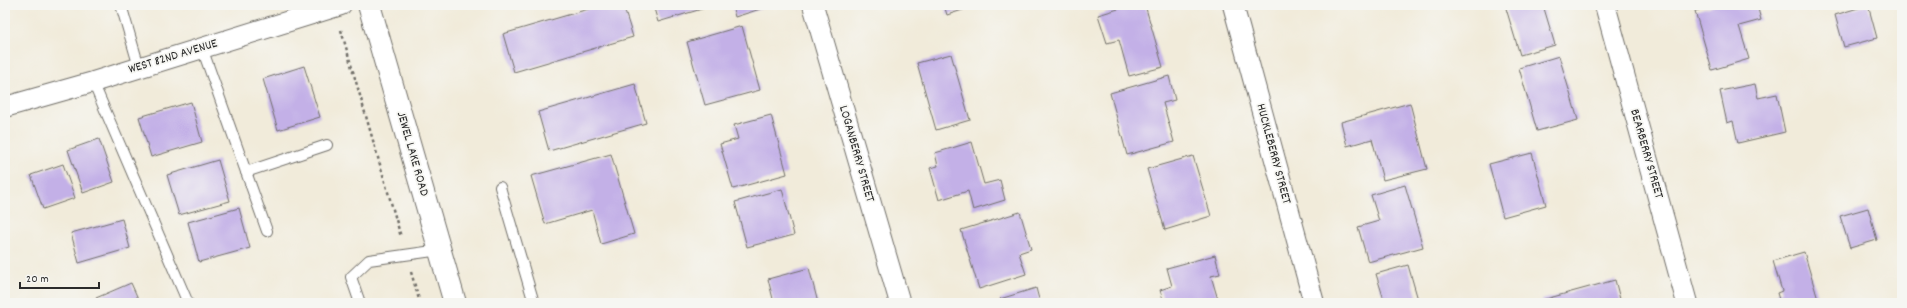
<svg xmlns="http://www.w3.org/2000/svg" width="1907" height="308" viewBox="0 0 1907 308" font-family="Dekko,sans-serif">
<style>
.building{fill:#c3b0e7}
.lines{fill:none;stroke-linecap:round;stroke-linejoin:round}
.lane-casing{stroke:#706e68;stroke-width:12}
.street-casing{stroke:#706e68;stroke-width:22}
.secondary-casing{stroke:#706e68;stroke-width:24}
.path{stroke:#706e68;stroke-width:2.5;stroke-dasharray:3 3;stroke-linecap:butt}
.lane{stroke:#fff;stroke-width:10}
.street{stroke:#fff;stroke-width:20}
.secondary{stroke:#fff;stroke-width:22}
.labels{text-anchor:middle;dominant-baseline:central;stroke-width:3.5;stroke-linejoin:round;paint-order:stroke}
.street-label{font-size:13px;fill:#2b2b2b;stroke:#f6f6f2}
</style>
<rect width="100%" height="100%" fill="#f6f6f2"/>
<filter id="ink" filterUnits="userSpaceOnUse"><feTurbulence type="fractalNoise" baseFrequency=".025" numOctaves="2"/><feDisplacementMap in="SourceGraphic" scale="8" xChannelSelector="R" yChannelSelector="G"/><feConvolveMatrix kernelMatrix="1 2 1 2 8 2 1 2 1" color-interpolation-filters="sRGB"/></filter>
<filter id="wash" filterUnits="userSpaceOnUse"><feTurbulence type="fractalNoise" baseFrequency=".012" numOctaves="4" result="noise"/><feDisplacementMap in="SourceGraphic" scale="16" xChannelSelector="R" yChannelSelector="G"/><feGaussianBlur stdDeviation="0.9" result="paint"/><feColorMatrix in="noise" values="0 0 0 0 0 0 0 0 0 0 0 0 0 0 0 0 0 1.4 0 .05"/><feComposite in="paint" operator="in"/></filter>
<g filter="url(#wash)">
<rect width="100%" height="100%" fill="#f1ebda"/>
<g id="blocks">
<g class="building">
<path d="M602 5H623L633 37 514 72 503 34Z"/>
<path d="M653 5H715L658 22Z"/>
<path d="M732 5H773L735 17Z"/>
<path d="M944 5H978L947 15Z"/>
<path d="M1132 5H1145L1163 67 1129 76 1119 40 1107 43 1098 15Z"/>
<path d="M1505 5H1543L1555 45 1520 55Z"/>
<path d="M1715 5H1757L1761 20 1739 26 1749 59 1712 70 1695 11Z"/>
<path d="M1868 5 1877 38 1844 47 1835 15Z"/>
<path d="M742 26 760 90 705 105 687 42Z"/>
<path d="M951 54 970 120 936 130 917 63Z"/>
<path d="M1559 56 1578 120 1537 131 1519 68Z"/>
<path d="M304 66 320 117 278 130 263 79Z"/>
<path d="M1169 76 1175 100 1163 103 1174 142 1127 155 1110 93Z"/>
<path d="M635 84 646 123 549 151 538 112Z"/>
<path d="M1755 84 1758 98 1777 94 1785 132 1738 143 1733 121 1727 123 1720 91Z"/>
<path d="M191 102 202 142 151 157 139 117Z"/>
<path d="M1410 103 1427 169 1383 180 1372 139 1347 146 1341 122Z"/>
<path d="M771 115 787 174 733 189 720 144 738 139 734 125Z"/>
<path d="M99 139 114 182 83 193 68 150Z"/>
<path d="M972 142 984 184 1000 180 1005 200 973 210 968 191 939 200 930 168 938 166 935 153Z"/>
<path d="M1532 153 1546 205 1503 217 1489 164Z"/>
<path d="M611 154 634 234 601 244 592 210 545 224 531 176Z"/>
<path d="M1193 156 1211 216 1165 230 1147 169Z"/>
<path d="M218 160 230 201 179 215 167 175Z"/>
<path d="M63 164 75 198 43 209 31 175Z"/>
<path d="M1405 185 1423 247 1368 262 1358 227 1379 221 1371 195Z"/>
<path d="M782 189 794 235 747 247 735 202Z"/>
<path d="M239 208 250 248 199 262 188 222Z"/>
<path d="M1868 208 1877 240 1850 248 1840 216Z"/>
<path d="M1020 212 1031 249 1019 253 1026 274 979 289 961 230Z"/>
<path d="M122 219 130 248 79 263 71 233Z"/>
<path d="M1804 252 1819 303H1780L1777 293 1782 291 1773 261Z"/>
<path d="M1215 255 1220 274 1211 276 1219 303H1164L1160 290 1172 286 1167 268Z"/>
<path d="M1408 265 1419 303H1385L1376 274Z"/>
<path d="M809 268 818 303H774L768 279Z"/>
<path d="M1615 280 1621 303H1543L1542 300Z"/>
<path d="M131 283 140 303H98L96 298Z"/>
<path d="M1036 288 1040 303H1001L1000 299Z"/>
</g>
</g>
</g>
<g filter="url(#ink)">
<use href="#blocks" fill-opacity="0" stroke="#706e68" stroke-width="1"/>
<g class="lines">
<g class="lane-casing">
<g id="lane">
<path d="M121 5 139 67"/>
<path d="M202 48 267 231"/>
<path d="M93 82 188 303"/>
<path d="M246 172 327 145"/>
<path d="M500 187 534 303"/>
<path d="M360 303 351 277 369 260 440 250"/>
</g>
</g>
<g class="street-casing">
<g id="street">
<path d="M813 5 900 303"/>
<path d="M1233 5 1314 303"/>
<path d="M1605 5 1687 303"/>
<path d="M5 107 93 82 341 5"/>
</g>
</g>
<g class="secondary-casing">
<path id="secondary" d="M369 5 455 303"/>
</g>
<g class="path">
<path d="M341 30 401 237"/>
<path d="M411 272 420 303"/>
</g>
<use href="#lane" class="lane"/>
<use href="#street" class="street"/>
<use href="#secondary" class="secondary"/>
</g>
</g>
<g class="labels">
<g class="street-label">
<text transform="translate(173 57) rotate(-17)">WEST 82ND AVENUE</text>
<text transform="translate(412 154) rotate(74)">JEWEL LAKE ROAD</text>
<text transform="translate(856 154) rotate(74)">LOGANBERRY STREET</text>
<text transform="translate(1273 154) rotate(75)">HUCKLEBERRY STREET</text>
<text transform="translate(1646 154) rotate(74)">BEARBERRY STREET</text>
</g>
</g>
<rect width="1907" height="308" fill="none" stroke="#f6f6f2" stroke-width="20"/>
<path d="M20 282v6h79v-6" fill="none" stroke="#2b2b2b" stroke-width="2"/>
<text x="26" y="282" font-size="12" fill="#2b2b2b" stroke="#f6f6f2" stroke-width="3" paint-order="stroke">20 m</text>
</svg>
